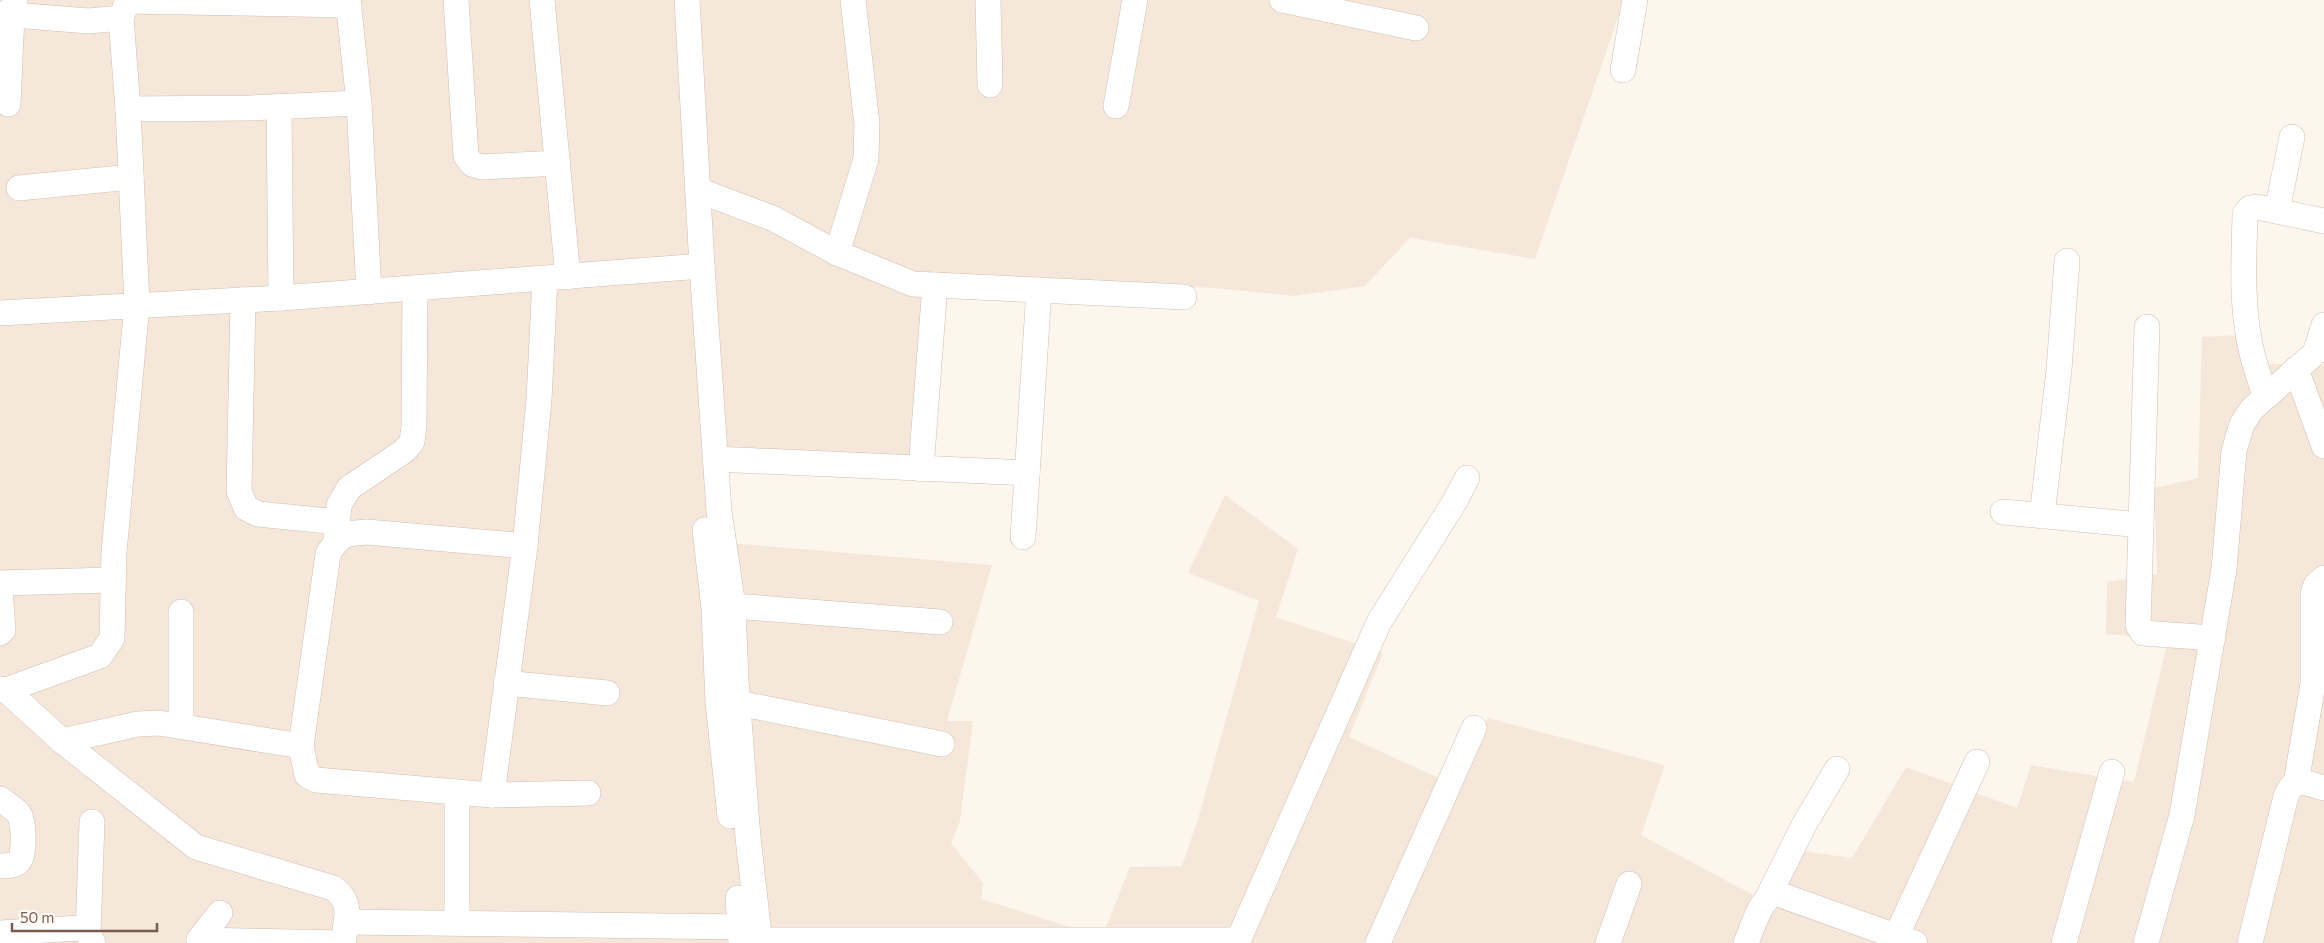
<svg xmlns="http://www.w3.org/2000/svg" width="2324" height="943" viewBox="0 0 2324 943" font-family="Commissioner,sans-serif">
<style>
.residential{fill:#f5e8da}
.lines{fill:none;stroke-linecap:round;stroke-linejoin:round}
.minor-casing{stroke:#d1beb0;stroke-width:26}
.minor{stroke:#fff;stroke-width:25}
</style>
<rect width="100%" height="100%" fill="#fdf6ec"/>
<path class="residential" d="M0 0H1624L1535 259 1410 238 1365 286 1294 296 1214 288 944 276 933 457 712 454 718 542 992 565 947 721H973L960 821 951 843 983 883 981 899 1102 937 1130 867 1182 866 1199 816 1259 601 1188 573 1225 495 1298 549 1276 617 1383 653 1349 737 1452 784H1456L1488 718 1665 765 1641 835 1768 903 1794 850 1852 858 1906 767 2017 808 2031 765 2134 782 2168 640 2106 634 2107 582 2157 574 2154 488 2198 478 2202 337 2257 334 2256 363 2324 366V943H0Z"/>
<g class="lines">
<g class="minor-casing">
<g id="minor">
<path d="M348 0 359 103 369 292"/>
<path d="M456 0 466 156 472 164 482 167 558 163"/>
<path d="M542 0 568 277"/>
<path d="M687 0 702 266 719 511 733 606 736 681 748 838 760 943"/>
<path d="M988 0 990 85"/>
<path d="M1282 0 1416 28"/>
<path d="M127 1 349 5"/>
<path d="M0 14 89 21 121 18"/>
<path d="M1623 70 1635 0"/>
<path d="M8 104 12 15 15 0"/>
<path d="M279 106 281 298"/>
<path d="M1116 106 1135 0"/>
<path d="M128 109 249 108 359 103"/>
<path d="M19 188 131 177"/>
<path d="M698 190 774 219 837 253 913 284 1184 297"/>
<path d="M2277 211 2292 137"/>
<path d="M837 253 866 159 867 125 853 0"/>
<path d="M243 300 239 491 246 508 258 514 338 522"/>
<path d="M0 313 281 298 702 266"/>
<path d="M2147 327 2138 625 2143 633 2213 638"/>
<path d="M2296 369 2324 446"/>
<path d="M2265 396C2260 379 2253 362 2250 344 2241 301 2244 257 2245 214L2250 208 2257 207 2324 221"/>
<path d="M716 459 1027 473"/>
<path d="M921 469 935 285"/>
<path d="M2003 512 2141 525"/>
<path d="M2042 516 2059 370 2067 261"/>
<path d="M705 530 714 608 718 702 730 816"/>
<path d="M1023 537 1039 290"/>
<path d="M336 538 339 505 349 488 404 451 412 442 414 426 415 289"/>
<path d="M525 546 367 532C346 533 339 535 328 554L301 746 307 775 316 780 492 795 588 793"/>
<path d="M0 583 112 580"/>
<path d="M0 590 3 630 0 633"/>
<path d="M733 606 940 622"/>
<path d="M181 612V726"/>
<path d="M506 683 607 693"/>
<path d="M0 689 6 690 100 656 112 638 114 552 137 304 128 109 121 18 128 0"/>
<path d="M6 690 62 741 196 847 333 888C354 903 346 920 343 943"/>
<path d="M738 703 942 744"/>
<path d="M62 741 138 724 159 723 301 746"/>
<path d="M2296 783 2313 684V594L2316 585 2324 578"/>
<path d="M457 792V922"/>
<path d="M492 795 525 546 539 400 545 279"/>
<path d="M0 799C7 804 14 808 19 814 24 822 25 855 19 861 14 867 6 865 0 866"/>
<path d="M1768 897 1804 825 1837 769"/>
<path d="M738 898 741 943"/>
<path d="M346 922 741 927 759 940H1238"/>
<path d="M0 933 80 928 88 933 93 943"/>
<path d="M88 933 92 822"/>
<path d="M199 940 343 943"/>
<path d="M200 943 199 940 220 913"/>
<path d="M1237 943 1379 622 1455 501 1467 478"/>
<path d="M1378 943 1474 728"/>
<path d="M1608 943 1629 884"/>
<path d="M1746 943C1753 927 1759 901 1775 893L1915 943"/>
<path d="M1893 943 1977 762"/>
<path d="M2064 943 2112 772"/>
<path d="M2146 943 2182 815 2224 569 2234 451 2242 424 2252 409 2315 353 2324 325"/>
<path d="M2250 943 2286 796C2295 775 2306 783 2324 788"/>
</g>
</g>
<use href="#minor" class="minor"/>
</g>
<path d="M12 923v8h145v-8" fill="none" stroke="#7a5c4d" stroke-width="2.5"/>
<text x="20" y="923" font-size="15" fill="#7a5c4d" stroke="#fffaf3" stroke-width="4" paint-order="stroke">50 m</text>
</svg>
